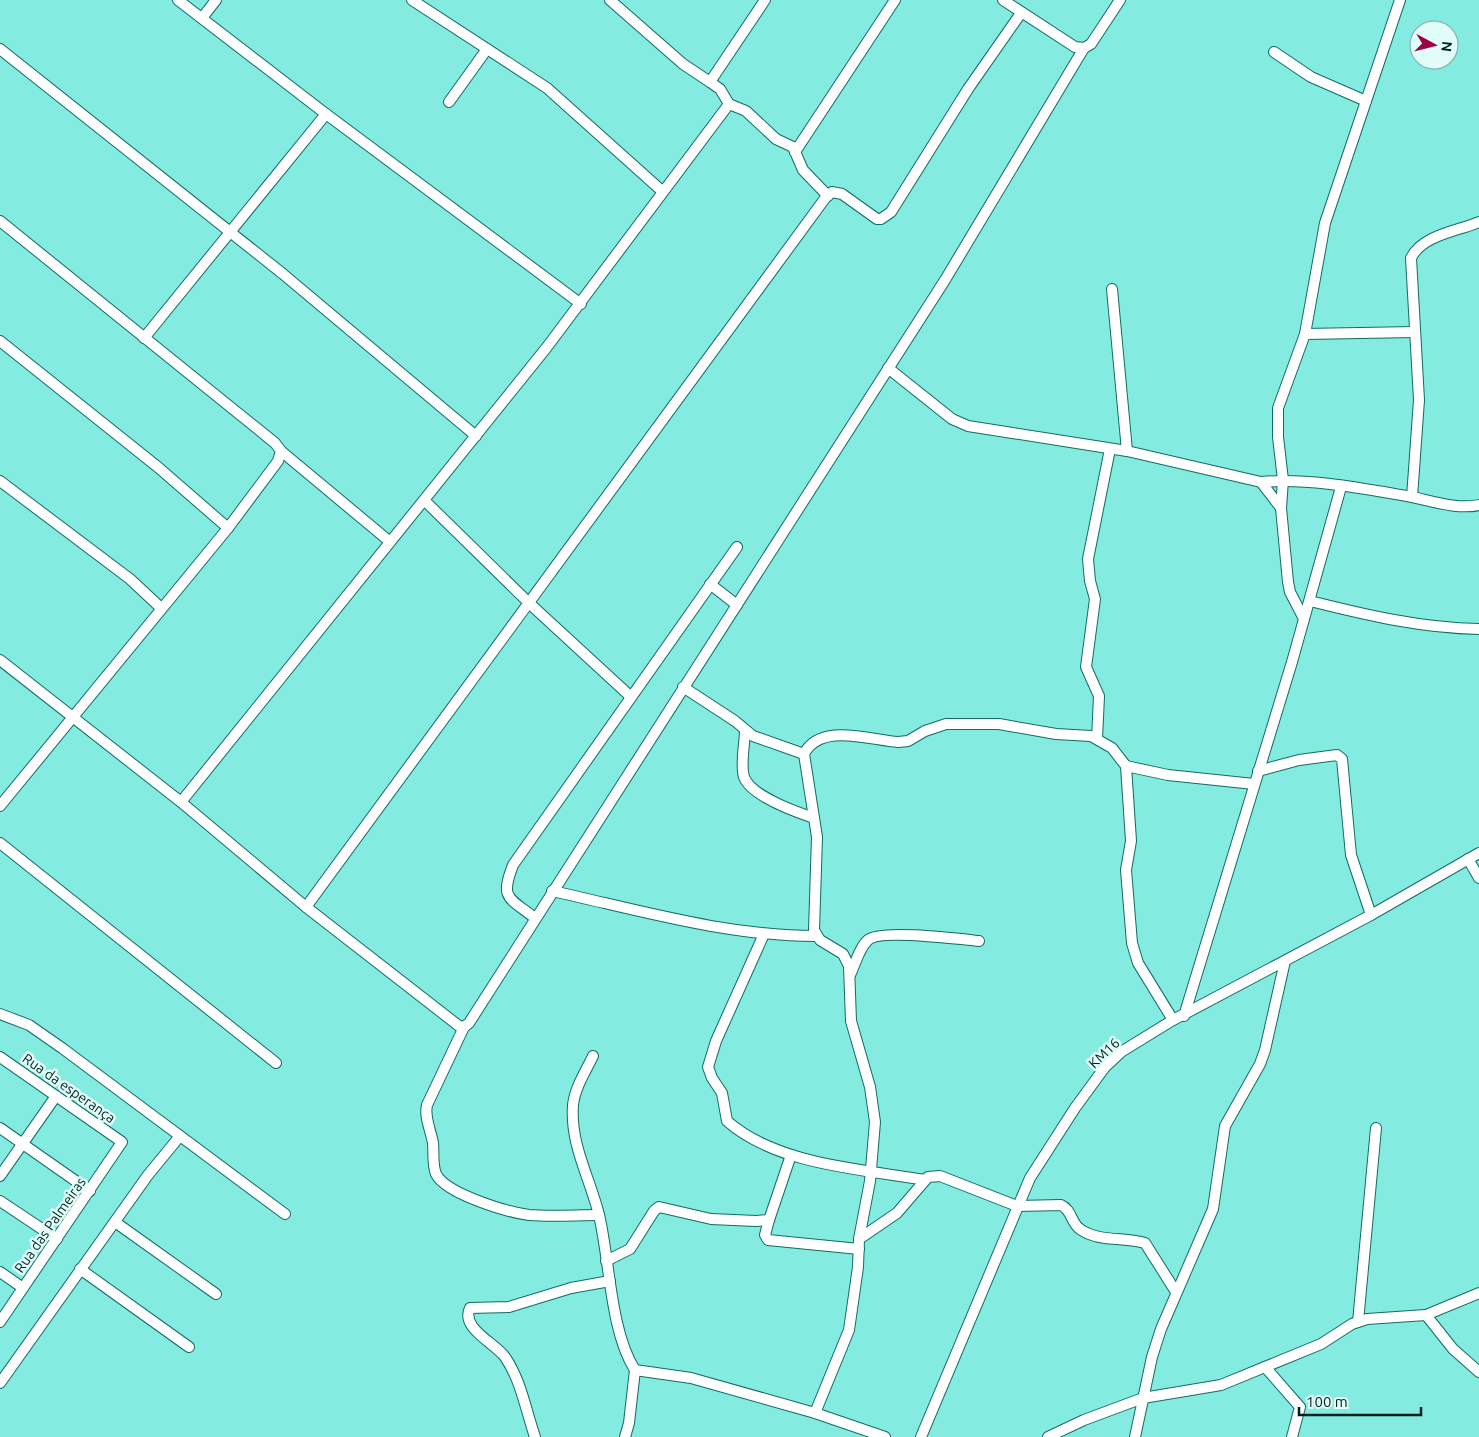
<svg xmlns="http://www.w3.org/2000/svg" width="1479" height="1437" viewBox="0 0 1479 1437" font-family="Ubuntu,sans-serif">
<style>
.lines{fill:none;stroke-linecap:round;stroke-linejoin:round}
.minor-casing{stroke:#126b64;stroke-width:12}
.minor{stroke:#fff;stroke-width:10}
.labels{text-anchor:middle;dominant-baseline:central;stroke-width:5;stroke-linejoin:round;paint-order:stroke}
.street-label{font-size:14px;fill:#00201d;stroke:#e1fdf9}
</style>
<rect width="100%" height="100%" fill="#83ebe0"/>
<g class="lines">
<g class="minor-casing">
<g id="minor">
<path d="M178 0 326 114 581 304"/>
<path d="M412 0 547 88 662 191"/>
<path d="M610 0 683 64 710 82"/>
<path d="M1003 0 1075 47 1084 48"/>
<path d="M202 18 216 0"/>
<path d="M0 49 283 274 476 436"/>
<path d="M1274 52 1311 77 1366 101"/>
<path d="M449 102 487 49"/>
<path d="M729 104 746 111 776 139 793 147 803 170 828 196"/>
<path d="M795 152 895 0"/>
<path d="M0 221 275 443 281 451 389 541"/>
<path d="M1112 289 1127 451"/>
<path d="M1305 334 1415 332"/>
<path d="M144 338 326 114"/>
<path d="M0 341 159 468 228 528"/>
<path d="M888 368 952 419 968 426 1127 451 1261 482C1309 478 1360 488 1407 496 1429 500 1456 510 1479 505"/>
<path d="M0 481 130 579 161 608"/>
<path d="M1261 482 1281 508"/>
<path d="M1412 497 1419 400 1411 258C1422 235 1458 231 1479 222"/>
<path d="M425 501 529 603 630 696"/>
<path d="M710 584 737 605"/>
<path d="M1310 601C1366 615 1421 628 1479 629"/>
<path d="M1304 619 1290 592 1288 582 1281 508 1283 480 1278 437V408L1305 334 1325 223 1400 0"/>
<path d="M0 660 181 802 306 907 459 1026 464 1027"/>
<path d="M683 687 735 721 753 736 804 754"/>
<path d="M745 730C745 743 740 764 744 777 751 796 796 812 814 818"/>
<path d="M1097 739 1099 696 1086 667 1095 599 1090 581 1088 559 1110 449"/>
<path d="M1126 766 1168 775 1254 784"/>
<path d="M1258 771 1299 760 1337 755 1342 759 1351 855 1371 915"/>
<path d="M181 802 547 347 729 104 720 89 710 82 765 0"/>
<path d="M0 806 228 528 278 461 281 451"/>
<path d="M0 843 276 1063"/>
<path d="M1468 859 1479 878"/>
<path d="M552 891C639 910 726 936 816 936"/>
<path d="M306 907 826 197 832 192 842 194 877 219H881L891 212 968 89 1021 13"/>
<path d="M535 918C508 897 500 899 513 865L737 547"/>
<path d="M764 934 716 1041 708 1067 712 1078 722 1093 727 1121C777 1165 862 1169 925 1180"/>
<path d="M850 975C855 965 859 948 868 940 879 929 960 939 979 941"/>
<path d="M0 1014 29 1025 62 1048 285 1214"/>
<path d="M1184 1016 1292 662 1341 487"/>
<path d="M593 1056C586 1071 575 1087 573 1105 570 1145 590 1178 599 1215 610 1261 610 1331 635 1370L691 1378 815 1413 885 1437"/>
<path d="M0 1057 122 1142 0 1322"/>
<path d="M0 1128 90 1191"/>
<path d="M0 1176 56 1096"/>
<path d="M0 1201 57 1239"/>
<path d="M599 1215C576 1215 552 1217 529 1215 507 1212 446 1194 436 1174 432 1164 434 1153 433 1143 431 1131 424 1117 427 1105L464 1027 469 1023 945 280 1084 48 1091 44 1120 0"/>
<path d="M769 1220 765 1235 768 1240 859 1249"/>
<path d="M115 1222 216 1294"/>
<path d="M859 1239 897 1213 928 1177 940 1176 1017 1206 1061 1205C1072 1210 1071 1223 1080 1229 1097 1242 1125 1237 1145 1243L1176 1292"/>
<path d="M606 1261 630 1249 654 1211 659 1207 711 1219 756 1221 769 1220 791 1155"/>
<path d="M80 1269 189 1347"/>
<path d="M0 1272 23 1288"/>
<path d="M1426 1315 1453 1349 1479 1372"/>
<path d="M1358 1322 1376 1128"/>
<path d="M1265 1367 1300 1407 1292 1437"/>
<path d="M0 1383 148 1175 180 1136"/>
<path d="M815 1413 849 1330 858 1267 859 1239 870 1181 875 1122 870 1087 851 1021 849 966 843 954 820 940 814 930 817 837 804 754C820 722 870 740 898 742L908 741 925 731 946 724H999L1056 734 1091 736 1112 748 1126 766 1131 841 1126 870 1132 943 1138 963 1173 1020"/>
<path d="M535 1437C526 1411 521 1380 505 1357 495 1343 460 1328 470 1308L509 1307 571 1288 610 1281"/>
<path d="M625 1437 629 1423 635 1370"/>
<path d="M921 1437 1030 1178 1075 1108 1105 1067 1121 1052 1173 1020 1371 915 1479 853"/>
<path d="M1048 1437 1084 1420 1143 1398 1221 1385 1321 1344 1352 1324 1367 1319 1426 1315 1479 1293"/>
<path d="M1135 1437 1152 1357 1161 1329 1213 1209 1225 1126 1260 1064 1265 1050 1285 961"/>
</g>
</g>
<use href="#minor" class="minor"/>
</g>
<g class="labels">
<g class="street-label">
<text transform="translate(1104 1053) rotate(-44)">KM16</text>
<text transform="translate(69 1088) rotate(35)">Rua da esperança</text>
<text transform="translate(50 1225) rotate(-55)">Rua das Palmeiras</text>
</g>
</g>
<g transform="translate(1434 45) rotate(97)"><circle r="24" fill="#e1fdf9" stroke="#87a5a1"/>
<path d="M0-4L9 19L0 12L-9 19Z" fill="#9f0144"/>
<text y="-8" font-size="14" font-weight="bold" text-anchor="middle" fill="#00201d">N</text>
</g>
<path d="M1299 1407v8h122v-8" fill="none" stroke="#00201d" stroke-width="2.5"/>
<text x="1306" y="1407" font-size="15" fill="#00201d" stroke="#e1fdf9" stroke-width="4" paint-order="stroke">100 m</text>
</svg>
